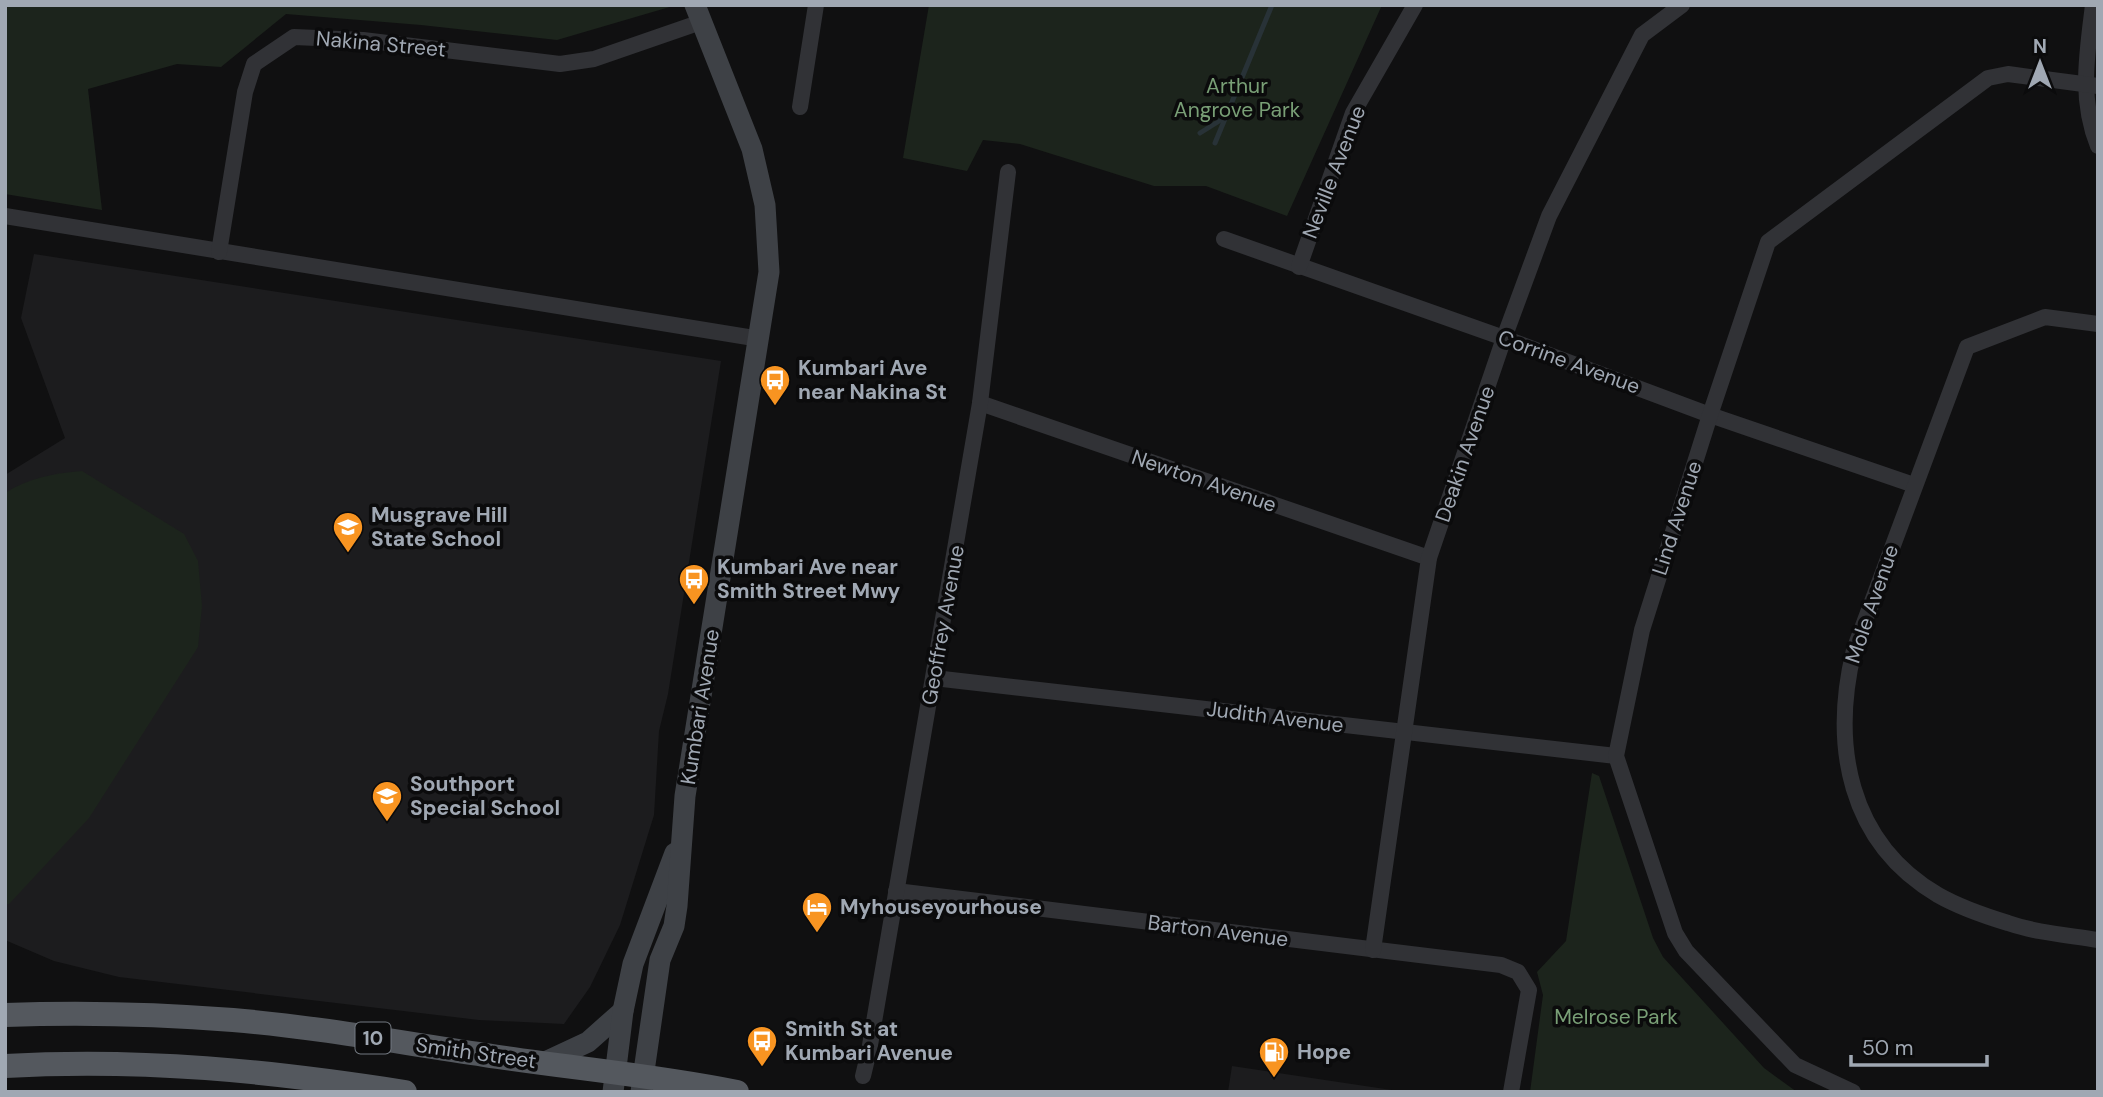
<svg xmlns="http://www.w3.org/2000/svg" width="2103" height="1097" viewBox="0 0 2103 1097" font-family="'DM Sans',sans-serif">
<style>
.built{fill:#1c1c1e}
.green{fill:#1c241c}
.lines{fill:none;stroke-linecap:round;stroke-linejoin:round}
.stream{stroke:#283237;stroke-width:5}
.minor{stroke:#313236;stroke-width:16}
.secondary{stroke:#3e4146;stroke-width:21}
.trunk{stroke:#54585e;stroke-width:24}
.labels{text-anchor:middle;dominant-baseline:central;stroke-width:7;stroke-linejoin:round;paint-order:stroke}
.shield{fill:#0b0b0c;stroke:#737981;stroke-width:2}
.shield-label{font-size:19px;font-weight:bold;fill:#a0a8b3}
.street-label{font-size:21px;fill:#a0a8b3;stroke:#0b0b0c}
.park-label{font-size:21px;fill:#799f76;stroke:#0b0b0c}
.poi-label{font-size:21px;font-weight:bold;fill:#a0a8b3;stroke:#0b0b0c;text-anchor:start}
</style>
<rect width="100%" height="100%" fill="#101011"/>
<g class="built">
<path d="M34 254 721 361 668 694 659 731 654 815 620 925 590 987 564 1024 479 1020 119 977 54 961 5 940V475L65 438 21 318Z"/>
<path d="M1232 1066 1405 1092H1228Z"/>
</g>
<g class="green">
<path d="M5 5H672L673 6 557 40 421 25 286 14 221 67 177 64 88 89 102 210 5 194Z"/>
<path d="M929 5H1382L1287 216 1206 186H1154L1020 144 983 140 967 171 903 158Z"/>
<path d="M82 471 184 534 198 561 202 606 198 647 89 818 9 904H5V493C29 478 54 473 82 471Z"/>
<path d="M1592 773 1599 776 1653 938 1663 957 1764 1068 1797 1092H1530L1543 995 1537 972 1566 941Z"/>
</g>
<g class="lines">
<g class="stream">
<path d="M1200 133 1224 118"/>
<path d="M1215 143 1272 5"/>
</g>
<g class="minor">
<path d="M2093 5C2087 54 2079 99 2098 146"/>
<path d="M800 107 816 5"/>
<path d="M5 216 760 339"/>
<path d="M1224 239 1504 338 1710 415 1914 485"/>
<path d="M219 252 245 92 254 64 294 37 363 40 560 64 594 59 701 22"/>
<path d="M1299 267 1353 113 1415 5"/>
<path d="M2098 324 2045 317 1967 347 1854 650C1831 745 1848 842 1938 895 1959 907 1985 916 2008 923 2037 933 2068 935 2098 940"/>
<path d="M980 403 1429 558"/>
<path d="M934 678 1616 756"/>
<path d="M896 891 1501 965 1518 972 1529 990 1511 1092"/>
<path d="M1373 950 1429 558 1504 338 1549 216 1642 35 1682 5"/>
<path d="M863 1076 869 1051 980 403 1008 172"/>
<path d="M1853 1092 1795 1065 1686 951 1675 933 1616 756 1642 630 1710 415 1768 242 1988 78 2008 74 2098 86"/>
</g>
<g class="secondary">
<path d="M543 1063 588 1042 623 1011"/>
<path d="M613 1092 623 1011 633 964 675 853"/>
<path d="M641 1092 660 960 674 926 677 906 685 796 769 272 765 205 752 149 695 5"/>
</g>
<g class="trunk">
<path d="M5 1015C81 1012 157 1014 233 1020 317 1027 401 1043 485 1055 569 1068 653 1075 737 1092"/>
<path d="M5 1066C142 1058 270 1071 405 1092"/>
</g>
</g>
<defs>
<g id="bus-pin" transform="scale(1.575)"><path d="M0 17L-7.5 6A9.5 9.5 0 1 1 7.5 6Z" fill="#f89421" stroke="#0b0b0c"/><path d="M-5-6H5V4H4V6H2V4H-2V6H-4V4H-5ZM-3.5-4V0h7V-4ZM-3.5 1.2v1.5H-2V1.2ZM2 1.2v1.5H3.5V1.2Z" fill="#fff"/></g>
<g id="school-pin" transform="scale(1.575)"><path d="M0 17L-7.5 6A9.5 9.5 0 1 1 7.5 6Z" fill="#f89421" stroke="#0b0b0c"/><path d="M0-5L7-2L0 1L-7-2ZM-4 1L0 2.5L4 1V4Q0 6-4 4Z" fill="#fff"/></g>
<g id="hotel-pin" transform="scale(1.575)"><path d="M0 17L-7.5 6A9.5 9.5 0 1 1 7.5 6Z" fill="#f89421" stroke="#0b0b0c"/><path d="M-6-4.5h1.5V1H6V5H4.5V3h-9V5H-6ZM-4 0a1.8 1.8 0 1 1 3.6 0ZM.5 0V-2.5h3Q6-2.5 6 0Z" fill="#fff"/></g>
<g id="fuel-pin" transform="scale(1.575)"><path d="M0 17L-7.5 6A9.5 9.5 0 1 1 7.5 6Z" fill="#f89421" stroke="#0b0b0c"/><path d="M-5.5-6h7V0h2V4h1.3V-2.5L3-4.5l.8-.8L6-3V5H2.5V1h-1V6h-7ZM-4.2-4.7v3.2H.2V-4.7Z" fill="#fff"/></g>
</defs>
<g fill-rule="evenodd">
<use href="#bus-pin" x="775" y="380"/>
<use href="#school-pin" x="348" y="527"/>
<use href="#bus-pin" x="694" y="579"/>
<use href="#school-pin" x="387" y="796"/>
<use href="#hotel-pin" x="817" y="907"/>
<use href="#bus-pin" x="762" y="1041"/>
<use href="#fuel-pin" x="1274" y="1052"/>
</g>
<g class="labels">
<rect class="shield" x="355.5" y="1022.5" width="35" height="31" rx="5"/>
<g class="shield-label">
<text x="373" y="1038">10</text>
</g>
<g class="street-label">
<text transform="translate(381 44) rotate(5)">Nakina Street</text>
<text transform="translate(1334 172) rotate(-69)">Neville Avenue</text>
<text transform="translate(1569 362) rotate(20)">Corrine Avenue</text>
<text transform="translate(1465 454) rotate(-71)">Deakin Avenue</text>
<text transform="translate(1204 481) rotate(19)">Newton Avenue</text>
<text transform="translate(1677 518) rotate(-72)">Lind Avenue</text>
<text transform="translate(1872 604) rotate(-71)">Mole Avenue</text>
<text transform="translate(943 625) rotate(-80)">Geoffrey Avenue</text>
<text transform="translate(700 707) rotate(-81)">Kumbari Avenue</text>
<text transform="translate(1275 717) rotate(7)">Judith Avenue</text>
<text transform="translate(1218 931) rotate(7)">Barton Avenue</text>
<text transform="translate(476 1053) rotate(8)">Smith Street</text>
</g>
<g class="park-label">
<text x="1237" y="86">Arthur<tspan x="1237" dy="24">Angrove Park</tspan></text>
<text x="1616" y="1017">Melrose Park</text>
</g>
<g class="poi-label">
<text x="798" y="368">Kumbari Ave<tspan x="798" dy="24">near Nakina St</tspan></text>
<text x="371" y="515">Musgrave Hill<tspan x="371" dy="24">State School</tspan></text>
<text x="717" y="567">Kumbari Ave near<tspan x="717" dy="24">Smith Street Mwy</tspan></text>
<text x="410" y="784">Southport<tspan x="410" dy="24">Special School</tspan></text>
<text x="840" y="907">Myhouseyourhouse</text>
<text x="785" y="1029">Smith St at<tspan x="785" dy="24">Kumbari Avenue</tspan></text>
<text x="1297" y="1052">Hope</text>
</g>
</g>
<rect width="2103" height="1097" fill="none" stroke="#a0a8b3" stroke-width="14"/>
<g transform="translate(2040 63)" stroke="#0b0b0c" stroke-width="5" paint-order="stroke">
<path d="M0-5L12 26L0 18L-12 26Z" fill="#a0a8b3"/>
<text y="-10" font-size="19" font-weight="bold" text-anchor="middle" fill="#a0a8b3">N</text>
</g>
<path d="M1851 1055v10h136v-10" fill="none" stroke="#a0a8b3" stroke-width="3.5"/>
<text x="1862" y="1055" font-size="21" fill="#a0a8b3" stroke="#0b0b0c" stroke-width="5" paint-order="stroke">50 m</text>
</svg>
